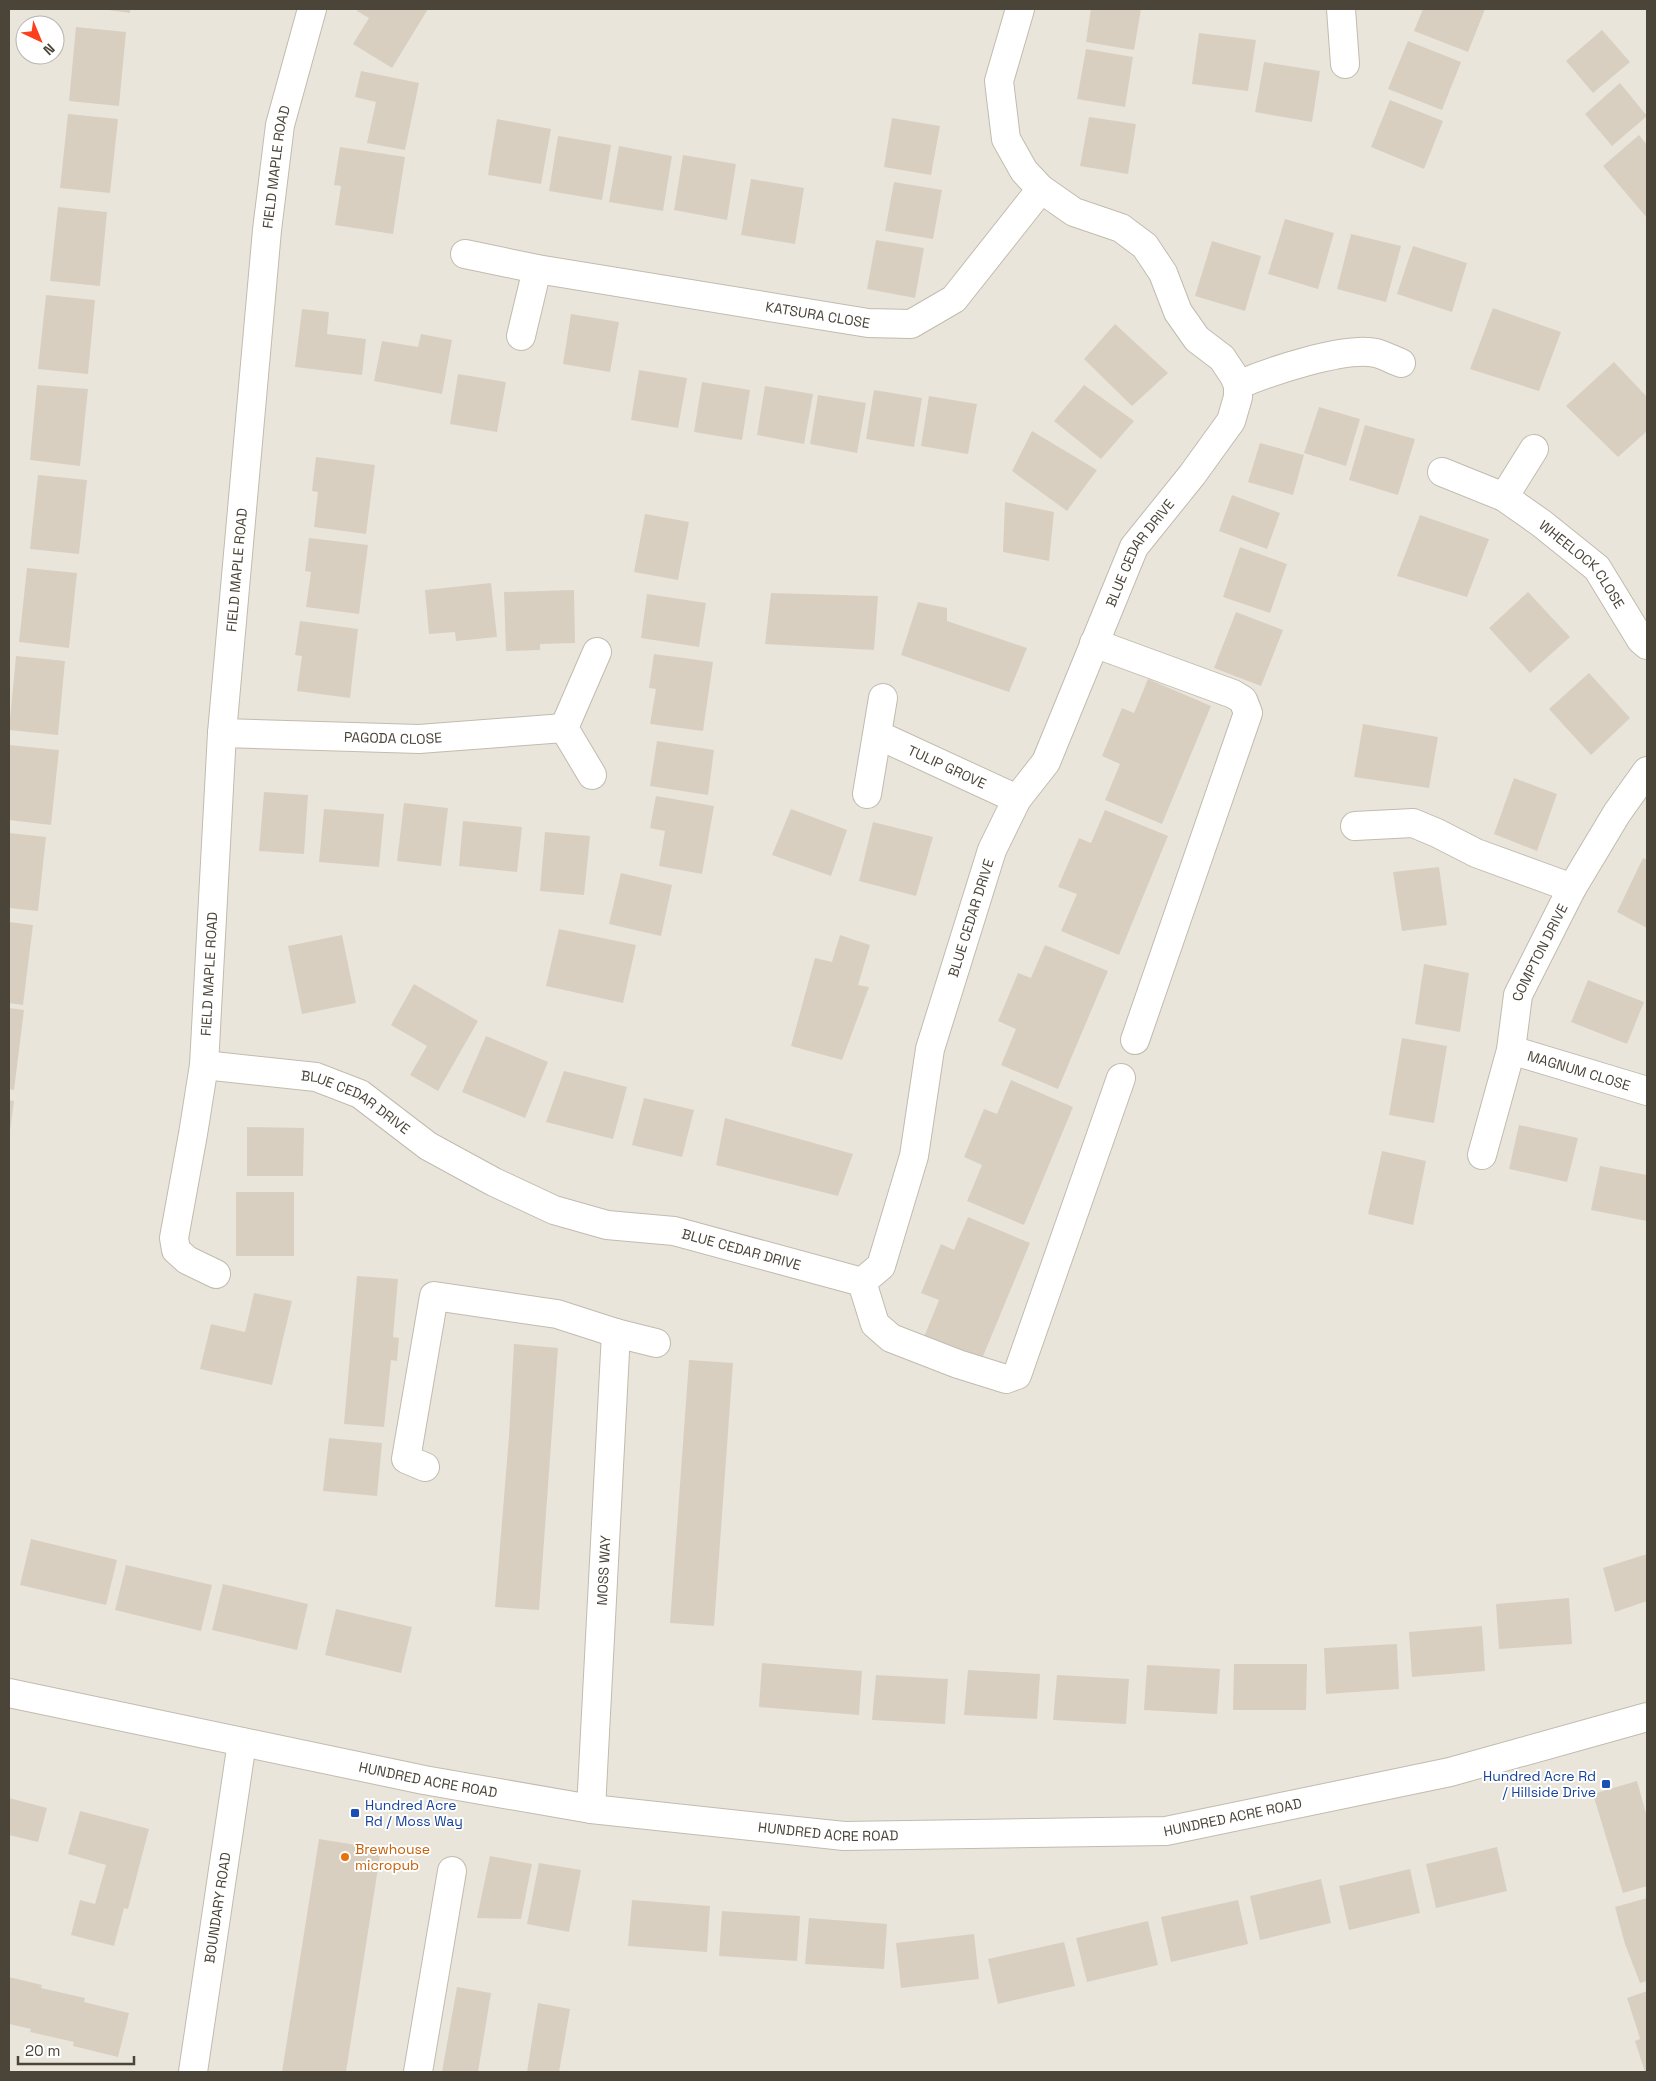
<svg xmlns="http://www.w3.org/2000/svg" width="1656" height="2081" viewBox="0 0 1656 2081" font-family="'Space Grotesk',sans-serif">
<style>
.residential{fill:#eae5da;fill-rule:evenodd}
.building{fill:#d8cfc1}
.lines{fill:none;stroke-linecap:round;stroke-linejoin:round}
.minor-casing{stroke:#c2bbae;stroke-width:30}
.minor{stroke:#fff;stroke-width:28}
.transit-dot{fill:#1a4fb4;stroke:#fff;stroke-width:2}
.food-dot{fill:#e8710a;stroke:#fff;stroke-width:2}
.labels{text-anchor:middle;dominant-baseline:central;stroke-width:4;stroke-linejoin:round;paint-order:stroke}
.street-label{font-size:14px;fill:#4b4439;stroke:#fff}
.transit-label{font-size:14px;fill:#164399;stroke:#fff;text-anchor:end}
.food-label{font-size:14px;fill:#c56008;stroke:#fff;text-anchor:start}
</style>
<rect width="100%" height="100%" fill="#f6f3ec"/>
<path class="residential" d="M9 9H1647V2072H9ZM25 25H55V55H25Z"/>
<g class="building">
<path d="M101 9H130V13Z"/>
<path d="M358 9H428L392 68 353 44 369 18 357 11Z"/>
<path d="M1091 9H1141L1134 50 1086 42Z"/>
<path d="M1423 9H1485L1468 52 1414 31Z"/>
<path d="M76 27 126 32 119 106 69 101Z"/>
<path d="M1602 30 1630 62 1593 93 1566 61Z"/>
<path d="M1199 33 1256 40 1248 91 1192 84Z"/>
<path d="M1408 41 1461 62 1442 110 1388 89Z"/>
<path d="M1086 49 1133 57 1125 107 1077 99Z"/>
<path d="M1264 62 1320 71 1312 122 1255 112Z"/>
<path d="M361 71 419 83 405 150 367 143 376 102 355 97Z"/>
<path d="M1620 83 1647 116 1612 146 1585 114Z"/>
<path d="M1390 100 1443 121 1424 169 1371 147Z"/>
<path d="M68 114 118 119 110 193 60 188Z"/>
<path d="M1089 117 1136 124 1128 174 1080 166Z"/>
<path d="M892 118 940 126 931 175 884 167Z"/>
<path d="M497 119 551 129 541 184 488 175Z"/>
<path d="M1639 135 1647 145V218L1603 166Z"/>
<path d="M558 136 611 145 602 200 549 191Z"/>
<path d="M619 146 672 156 663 211 609 202Z"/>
<path d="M340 147 405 157 393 234 335 225 341 186 334 185Z"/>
<path d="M683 155 736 164 727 220 674 210Z"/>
<path d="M751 179 804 188 795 244 741 235Z"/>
<path d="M894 182 942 190 933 239 885 231Z"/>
<path d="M58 207 107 212 100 286 50 281Z"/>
<path d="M1285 219 1334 233 1318 289 1268 274Z"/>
<path d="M1351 234 1401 246 1386 302 1337 289Z"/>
<path d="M876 240 924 248 915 298 867 289Z"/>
<path d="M1212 241 1261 256 1245 311 1195 296Z"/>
<path d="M1413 246 1467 263 1452 312 1397 294Z"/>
<path d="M46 295 95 300 88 374 38 369Z"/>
<path d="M1493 308 1561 332 1539 391 1470 369Z"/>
<path d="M302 309 329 312 327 334 366 339 362 375 295 367Z"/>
<path d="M571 314 619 322 610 372 563 364Z"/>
<path d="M1115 324 1168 373 1132 406 1084 359Z"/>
<path d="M421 334 452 340 442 394 374 381 382 341 418 347Z"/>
<path d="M1614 362 1647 397V431L1618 457 1566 406Z"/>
<path d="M639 370 687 378 678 428 631 420Z"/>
<path d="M458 374 506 382 497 432 450 424Z"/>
<path d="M702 382 750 390 742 440 694 432Z"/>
<path d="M37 385 88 389 80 466 30 460Z"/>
<path d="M1084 385 1134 421 1101 459 1054 421Z"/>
<path d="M765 386 813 394 804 444 757 435Z"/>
<path d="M874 390 922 398 914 447 866 439Z"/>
<path d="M818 395 866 403 857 453 810 444Z"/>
<path d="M929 396 977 404 968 454 921 446Z"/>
<path d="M1319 407 1360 419 1346 466 1304 453Z"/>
<path d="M1365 425 1415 439 1398 495 1349 480Z"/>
<path d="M1032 431 1097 470 1067 511 1012 471Z"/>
<path d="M1260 443 1304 455 1293 495 1248 482Z"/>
<path d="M316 457 375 465 366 534 314 527 318 492 312 491Z"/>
<path d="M38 475 87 480 79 554 30 549Z"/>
<path d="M1232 495 1280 513 1267 549 1219 531Z"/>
<path d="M1005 502 1054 512 1049 561 1003 552Z"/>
<path d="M645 514 689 522 678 580 634 572Z"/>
<path d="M1420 515 1489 539 1467 597 1397 576Z"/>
<path d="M309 538 368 545 359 614 306 607 311 572 305 571Z"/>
<path d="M1240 547 1287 564 1270 613 1223 597Z"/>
<path d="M27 568 77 573 69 648 19 642Z"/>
<path d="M491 583 497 637 456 641 455 632 429 634 425 590Z"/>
<path d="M574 590 575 643 540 644V650L506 651 504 592Z"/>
<path d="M1528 592 1570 637 1530 673 1489 628Z"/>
<path d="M771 593 878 596 874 650 765 644Z"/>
<path d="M647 594 706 603 699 647 641 638Z"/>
<path d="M918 602 947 608V621L1027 648 1009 692 901 655Z"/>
<path d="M1236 612 1283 630 1261 686 1214 668Z"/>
<path d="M300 621 358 629 350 698 297 691 302 656 295 655Z"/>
<path d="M654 654 713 662 703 731 650 724 656 689 649 688Z"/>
<path d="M16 656 65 661 58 735 9 730Z"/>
<path d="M1589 673 1630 718 1591 755 1549 709Z"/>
<path d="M1148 679 1211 706 1162 824 1105 800 1120 764 1102 756 1122 708 1134 713Z"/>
<path d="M1363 724 1438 737 1429 788 1354 777Z"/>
<path d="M657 741 714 750 708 795 650 786Z"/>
<path d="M9 745 59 750 51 825 9 820Z"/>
<path d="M1514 778 1557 794 1537 851 1494 834Z"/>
<path d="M264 792 308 795 304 854 259 851Z"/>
<path d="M656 796 714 806 702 874 659 866 665 831 650 828Z"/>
<path d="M404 803 448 808 441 866 397 861Z"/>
<path d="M324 809 384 814 379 867 319 862Z"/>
<path d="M791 809 847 830 831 876 772 855Z"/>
<path d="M1105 810 1168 836 1119 955 1061 931 1077 894 1058 887 1079 838 1091 843Z"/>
<path d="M463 821 522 827 517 872 459 866Z"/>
<path d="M873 822 933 837 916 896 859 881Z"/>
<path d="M545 832 590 836 584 895 540 891Z"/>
<path d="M9 833 46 837 38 911 9 908Z"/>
<path d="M1643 858 1647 860V928L1617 912Z"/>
<path d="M1439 867 1447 925 1402 931 1393 872Z"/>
<path d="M621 873 672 885 661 936 609 924Z"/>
<path d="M9 922 33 925 23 1005 9 1003Z"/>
<path d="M559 929 636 945 623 1003 546 986Z"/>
<path d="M342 935 356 1003 302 1014 288 946Z"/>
<path d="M840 935 870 945 858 985 869 987 842 1060 791 1046 815 958 832 962Z"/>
<path d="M1045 945 1108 971 1058 1089 1001 1065 1016 1029 998 1021 1018 973 1031 978Z"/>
<path d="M1424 964 1469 973 1460 1032 1415 1024Z"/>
<path d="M1588 980 1644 1002 1627 1044 1571 1022Z"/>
<path d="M414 984 478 1021 438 1091 410 1075 427 1046 391 1025Z"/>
<path d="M9 1008 24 1010 14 1090 9 1089Z"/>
<path d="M486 1036 548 1062 525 1118 462 1092Z"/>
<path d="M1402 1038 1447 1046 1434 1123 1389 1115Z"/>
<path d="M564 1071 627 1087 613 1139 546 1122Z"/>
<path d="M1011 1080 1073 1107 1024 1225 967 1201 982 1165 964 1157 984 1109 997 1114Z"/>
<path d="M644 1098 694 1110 682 1157 632 1145Z"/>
<path d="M9 1100 14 1101 10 1131H9Z"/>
<path d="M725 1118 853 1154 838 1196 716 1165Z"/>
<path d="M1519 1125 1578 1138 1567 1182 1509 1169Z"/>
<path d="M247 1127 304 1128 303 1176H247Z"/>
<path d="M1382 1151 1426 1161 1413 1225 1368 1214Z"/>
<path d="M1600 1166 1647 1175V1221L1591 1210Z"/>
<rect x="236" y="1192" width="58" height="64"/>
<path d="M968 1217 1030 1243 981 1361 924 1337 939 1300 921 1293 941 1244 954 1250Z"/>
<path d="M357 1276 398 1279 393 1337 399 1338 397 1361 391 1360 384 1427 344 1424Z"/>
<path d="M254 1293 292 1301 272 1385 200 1369 211 1324 245 1332Z"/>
<path d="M514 1344 558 1348 539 1610 495 1607 509 1436Z"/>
<path d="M689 1360 733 1363 714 1626 670 1623Z"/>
<path d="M329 1438 382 1443 377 1496 323 1491Z"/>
<path d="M31 1539 117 1560 106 1605 20 1585Z"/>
<path d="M1647 1554V1601L1615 1612 1603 1568Z"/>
<path d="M126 1565 212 1585 201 1631 115 1610Z"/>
<path d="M223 1584 308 1604 297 1650 212 1630Z"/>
<path d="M1569 1598 1572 1644 1499 1649 1496 1604Z"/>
<path d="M336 1609 412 1627 401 1673 325 1655Z"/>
<path d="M1482 1626 1485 1671 1412 1677 1409 1632Z"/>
<path d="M1397 1644 1399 1689 1326 1694 1324 1648Z"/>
<path d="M762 1663 862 1671 859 1715 759 1707Z"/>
<path d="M1234 1664H1307L1306 1710H1233Z"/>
<path d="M1147 1665 1220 1669 1217 1714 1144 1710Z"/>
<path d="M968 1670 1040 1674 1037 1719 964 1715Z"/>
<path d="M876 1675 948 1679 945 1724 872 1720Z"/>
<path d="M1057 1675 1129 1679 1126 1724 1053 1720Z"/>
<path d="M1637 1781 1647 1817V1886L1623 1893 1593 1794Z"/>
<path d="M9 1798 47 1808 38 1842 9 1835Z"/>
<path d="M80 1811 149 1829 128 1909 124 1908 114 1946 71 1935 80 1900 95 1904 106 1865 68 1854Z"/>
<path d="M319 1839 381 1849 346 2072H282Z"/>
<path d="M1497 1847 1507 1891 1436 1908 1426 1864Z"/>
<path d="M490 1856 532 1864 521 1919 477 1918Z"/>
<path d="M539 1863 581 1870 569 1932 527 1924Z"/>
<path d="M1410 1869 1420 1913 1349 1930 1339 1886Z"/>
<path d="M1321 1879 1331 1923 1260 1940 1250 1896Z"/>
<path d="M1647 1898V1981L1640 1983 1625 1944 1615 1907Z"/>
<path d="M632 1900 710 1906 707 1952 628 1946Z"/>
<path d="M1238 1900 1248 1944 1171 1962 1161 1917Z"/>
<path d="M722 1911 800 1916 797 1961 719 1956Z"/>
<path d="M809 1918 887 1924 884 1969 805 1964Z"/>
<path d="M1148 1921 1158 1965 1087 1982 1076 1938Z"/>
<path d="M974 1934 979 1979 901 1988 896 1943Z"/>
<path d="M1064 1942 1075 1986 998 2004 988 1959Z"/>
<path d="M9 1977 42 1985 41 1988 85 1998 84 2002 129 2013 118 2057 73 2046 74 2042 30 2032 31 2029 9 2024Z"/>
<path d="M457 1987 491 1993 478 2072H442Z"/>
<path d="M1647 1991V2072H1645L1635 2041 1640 2039 1639 2035 1627 1998Z"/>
<path d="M538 2003 570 2009 559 2072H527Z"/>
</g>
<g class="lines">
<g class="minor-casing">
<g id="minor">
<path d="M1341 9 1345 64"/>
<path id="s1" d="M465 254 537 269 868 323 911 324 954 299 1041 189"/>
<path d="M521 336 537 269"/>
<path d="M1238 385C1268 372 1345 346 1376 353 1384 355 1393 360 1401 363"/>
<path id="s2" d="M1442 472 1504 497 1541 523 1597 568 1641 640 1647 645"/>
<path d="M1504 497 1534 449"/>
<path d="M1094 643 1233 694 1243 700 1248 713 1135 1040"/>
<path id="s3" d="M222 733 419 739 564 728"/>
<path id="s4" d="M878 735 1017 799"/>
<path d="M592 775 564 728 597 652"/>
<path d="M867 794 883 698"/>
<path d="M1355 826 1413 823 1437 833 1476 853 1572 888"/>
<path id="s5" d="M1511 1050 1647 1091"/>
<path id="s6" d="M204 1065 316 1077 360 1094 428 1146 494 1182 554 1210 607 1225 674 1231 862 1282 881 1266 914 1156 930 1049 992 850 1017 799 1046 762 1134 547 1192 475 1231 421 1238 397V385L1234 376 1222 358 1197 339 1178 312 1163 273 1145 246 1121 228 1074 212 1041 189 1024 171 1006 139 999 81 1020 9"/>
<path id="s7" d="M1482 1155 1511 1050 1518 995 1572 888 1617 813 1647 771"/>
<path id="s8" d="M216 1274 187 1260 176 1250 174 1238 193 1134 204 1065 222 733 267 230 280 125 312 9"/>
<path d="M862 1282 875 1324 891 1338 958 1364 1006 1379 1017 1375 1121 1078"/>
<path d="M425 1467 406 1459 434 1296 557 1314 616 1333 656 1343"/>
<path id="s9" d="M9 1693 424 1780 591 1809 844 1836 1166 1831 1450 1772 1647 1717"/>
<path id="s10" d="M591 1809 616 1333"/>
<path id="s11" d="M193 2072 242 1742"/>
<path d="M418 2072 452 1871"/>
</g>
</g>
<use href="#minor" class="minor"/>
</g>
<g class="transit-dot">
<rect x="1601" y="1779" width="10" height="10" rx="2.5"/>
<rect x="350" y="1808" width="10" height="10" rx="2.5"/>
</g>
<circle class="food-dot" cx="345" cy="1857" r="5"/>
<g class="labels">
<g class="street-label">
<text stroke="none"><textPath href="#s8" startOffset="1136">FIELD MAPLE ROAD</textPath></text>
<text stroke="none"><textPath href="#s1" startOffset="358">KATSURA CLOSE</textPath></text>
<text stroke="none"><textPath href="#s6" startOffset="1494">BLUE CEDAR DRIVE</textPath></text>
<text stroke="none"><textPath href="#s2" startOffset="171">WHEELOCK CLOSE</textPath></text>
<text stroke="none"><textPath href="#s8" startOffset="731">FIELD MAPLE ROAD</textPath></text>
<text stroke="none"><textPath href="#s3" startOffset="171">PAGODA CLOSE</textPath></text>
<text stroke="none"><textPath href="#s4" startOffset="76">TULIP GROVE</textPath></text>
<text stroke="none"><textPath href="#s6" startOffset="1089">BLUE CEDAR DRIVE</textPath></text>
<text stroke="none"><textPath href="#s7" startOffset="212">COMPTON DRIVE</textPath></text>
<text stroke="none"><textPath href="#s8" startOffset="326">FIELD MAPLE ROAD</textPath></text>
<text stroke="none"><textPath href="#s5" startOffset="71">MAGNUM CLOSE</textPath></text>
<text stroke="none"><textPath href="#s6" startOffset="159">BLUE CEDAR DRIVE</textPath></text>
<text stroke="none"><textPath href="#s6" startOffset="579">BLUE CEDAR DRIVE</textPath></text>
<text stroke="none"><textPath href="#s10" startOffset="239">MOSS WAY</textPath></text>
<text stroke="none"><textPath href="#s9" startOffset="428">HUNDRED ACRE ROAD</textPath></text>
<text stroke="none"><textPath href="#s9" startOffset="1238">HUNDRED ACRE ROAD</textPath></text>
<text stroke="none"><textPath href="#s9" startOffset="832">HUNDRED ACRE ROAD</textPath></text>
<text stroke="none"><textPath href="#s11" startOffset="166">BOUNDARY ROAD</textPath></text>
</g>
<g class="transit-label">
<text x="1596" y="1776">Hundred Acre Rd<tspan x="1596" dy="16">/ Hillside Drive</tspan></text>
<text x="365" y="1805" text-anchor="start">Hundred Acre<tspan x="365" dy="16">Rd / Moss Way</tspan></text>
</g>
<g class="food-label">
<text x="355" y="1849">Brewhouse<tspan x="355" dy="16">micropub</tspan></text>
</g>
</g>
<rect width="1656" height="2081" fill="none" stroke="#4b4439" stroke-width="20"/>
<g transform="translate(40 40) rotate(136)"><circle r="24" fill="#ffffff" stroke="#b7b4b0"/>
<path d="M0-4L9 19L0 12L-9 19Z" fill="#fc3f1d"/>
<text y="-8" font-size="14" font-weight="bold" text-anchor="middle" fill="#4b4439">N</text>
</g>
<path d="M18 2056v8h116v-8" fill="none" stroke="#4b4439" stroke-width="2.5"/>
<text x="25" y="2056" font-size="15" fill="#4b4439" stroke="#ffffff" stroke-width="4" paint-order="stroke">20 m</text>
</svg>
